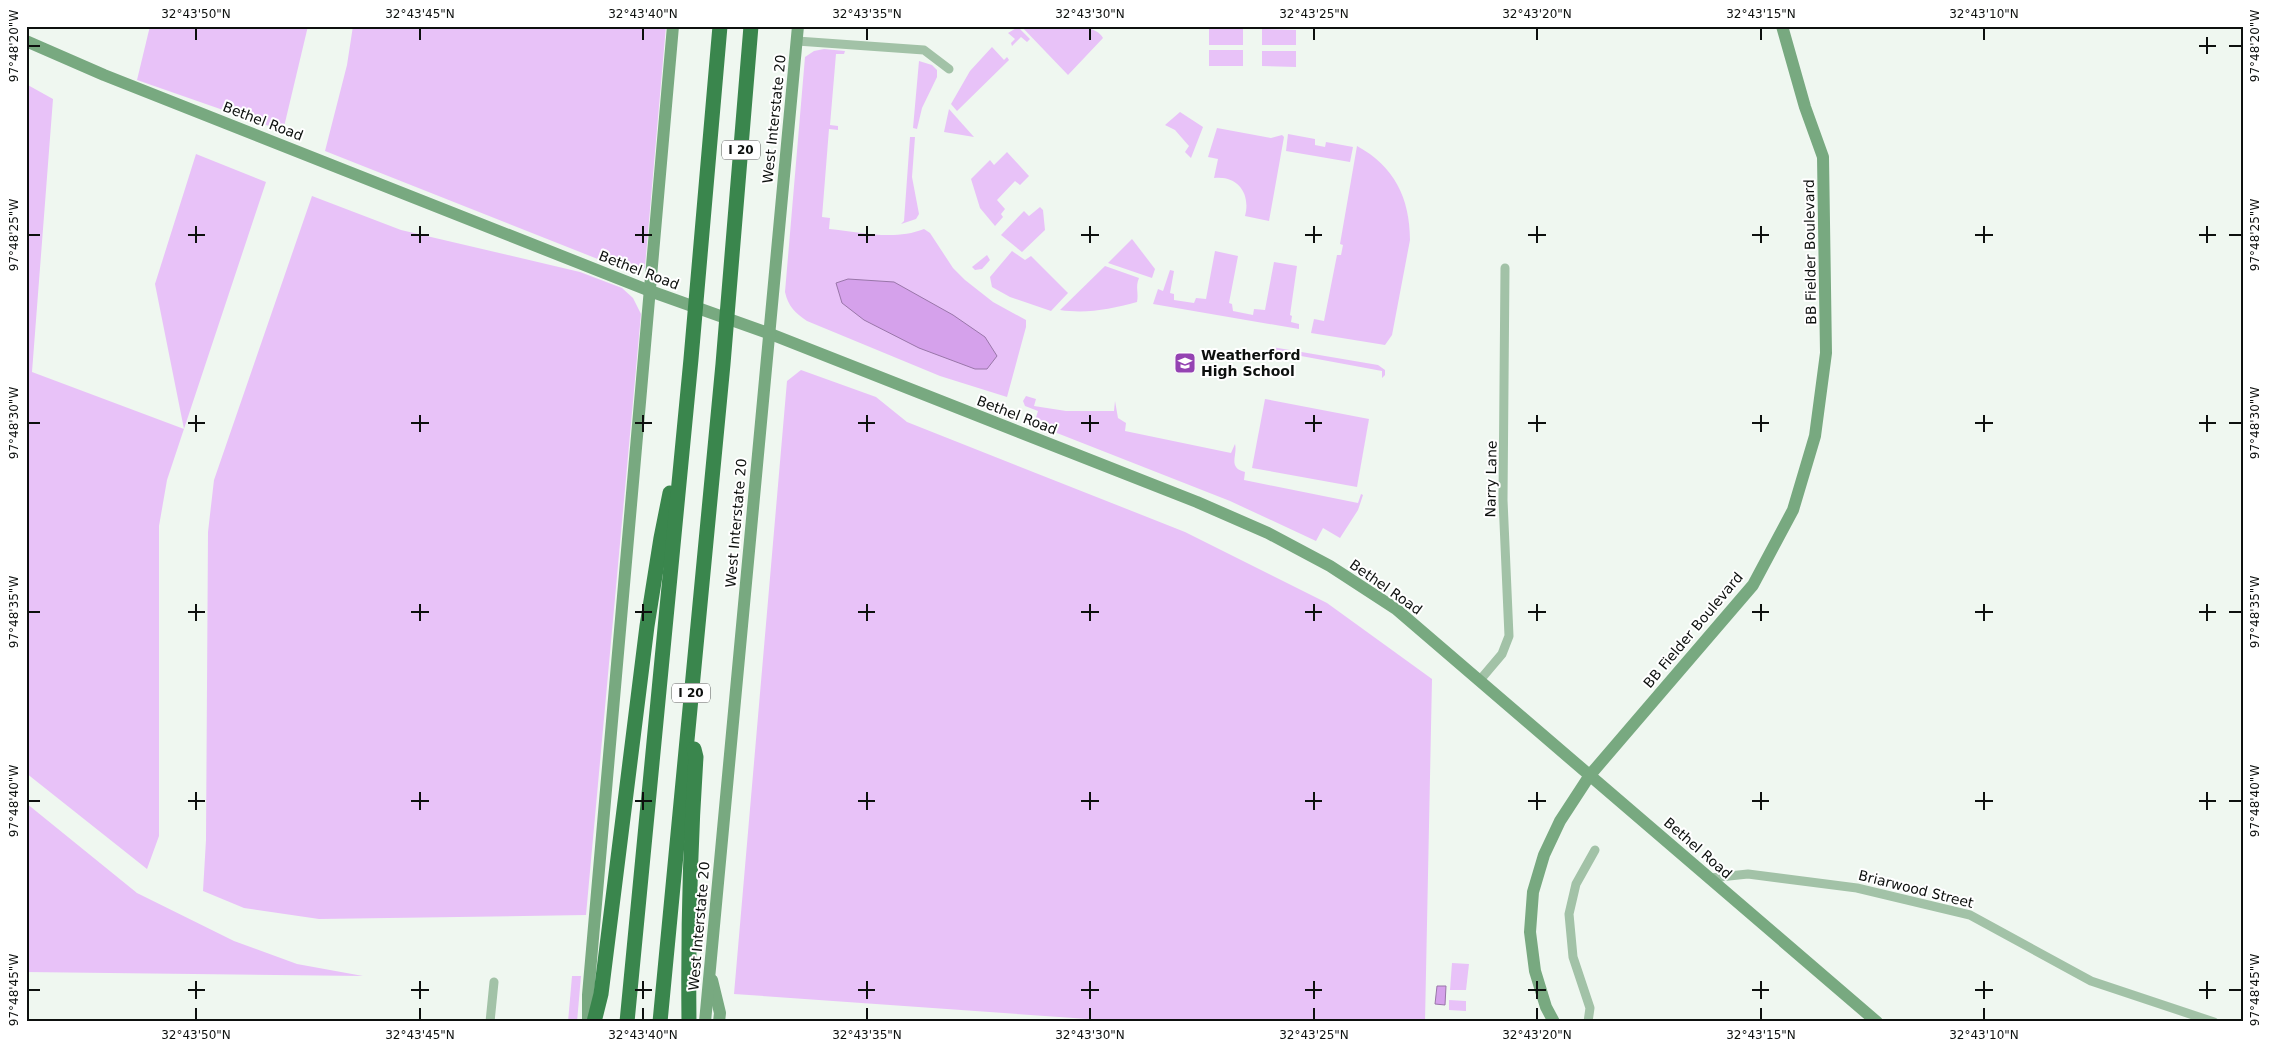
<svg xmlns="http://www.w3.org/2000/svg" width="2269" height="1048" viewBox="0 0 2269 1048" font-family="'DejaVu Sans',sans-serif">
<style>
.green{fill:#e8c2f8}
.water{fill:#d5a1eb;stroke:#9976a9}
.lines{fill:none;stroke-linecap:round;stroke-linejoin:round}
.street{stroke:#a2c2a7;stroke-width:9}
.secondary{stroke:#78a980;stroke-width:12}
.highway{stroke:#3a864d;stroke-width:15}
.ticks{fill:none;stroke:#0d100e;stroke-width:2}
.labels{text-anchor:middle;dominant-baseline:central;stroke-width:4;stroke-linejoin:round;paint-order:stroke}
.shield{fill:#fff;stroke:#565856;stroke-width:1}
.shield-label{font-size:12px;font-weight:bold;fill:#0d100e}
.street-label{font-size:14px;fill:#0d100e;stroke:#fff}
.poi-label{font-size:14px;font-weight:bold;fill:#0d100e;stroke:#fff;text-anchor:start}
.neatline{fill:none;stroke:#0d100e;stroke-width:2}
.ticks-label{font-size:12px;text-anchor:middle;fill:#0d100e}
</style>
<rect width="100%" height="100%" fill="#eff7f0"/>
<g class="green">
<path d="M150 26H308L283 131 137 80Z"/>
<path d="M353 26H666L645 267 642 271H628L325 151 347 65Z"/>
<path d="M1021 26C1040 25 1094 20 1103 38L1068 75Z"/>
<path d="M1018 27 1030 39 1027 42 1021 37 1012 46 1011 43 1015 39 1008 33Z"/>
<rect x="1209" y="29" width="34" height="16"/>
<path d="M1262 29 1296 30V45H1262Z"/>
<path d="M992 47 1004 60 1007 57 1009 60 957 111 951 104 970 71Z"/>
<path d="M824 49 845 51 844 54H836L830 125 838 126V130L829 129 822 217 830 218 829 229C861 232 894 241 924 229L930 233 953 268 965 280 993 302 1026 320V327L1007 397 940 376 807 321C795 313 788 306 785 292L805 57 814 51Z"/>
<rect x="1209" y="50" width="34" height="16"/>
<path d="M1262 51H1296V67L1262 66Z"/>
<path d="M919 61 932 65 937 70V77L922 108 917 129 913 128Z"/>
<path d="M26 84 53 99 32 372 184 429 155 284 196 154 266 182 167 480 159 526V836L147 869 26 773Z"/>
<path d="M949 109 974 137 944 132Z"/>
<path d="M1180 112 1203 127 1191 158 1185 152 1189 146 1175 130 1165 125Z"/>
<path d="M1217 128 1271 138 1282 135 1284 137 1269 221 1245 216C1251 194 1238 175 1214 178L1218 159 1208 157Z"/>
<path d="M1288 134 1315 139V145L1325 147 1326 142 1353 147 1350 162 1286 151Z"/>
<path d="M910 137H915L912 177 919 214 916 219 901 224 904 221Z"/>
<path d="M1357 146C1394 166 1410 198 1410 240L1392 335 1385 345 1311 333 1314 319 1324 321 1337 255H1341L1343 245 1340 244Z"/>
<path d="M1007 152 1029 176 1020 185 1015 181 997 200 1005 209 1001 214 1003 217 995 226 980 208 971 179 990 160 994 165Z"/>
<path d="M312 196 401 230 580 272 622 288 633 298 641 314 586 915 319 919 244 908 203 891 206 840 208 532 214 480Z"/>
<path d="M1040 207 1043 210 1045 230 1022 252 1001 235 1024 211 1029 216Z"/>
<path d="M1132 239 1155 269 1152 278 1108 263Z"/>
<path d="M1012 251 1025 260 1031 256 1068 293 1051 311 1010 297 992 287 990 277Z"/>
<path d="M1215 251 1238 256 1229 303 1232 304 1233 311 1253 315 1254 309 1265 310 1274 262 1297 266 1290 315 1292 316 1291 322 1299 324V329L1153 304 1158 289 1163 291 1170 270 1174 271 1170 293 1174 294V300L1194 303 1196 298 1206 299Z"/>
<path d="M987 255 990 260 982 269 975 270 972 267Z"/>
<path d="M1105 266 1139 278C1135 287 1139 293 1137 302 1111 309 1087 314 1060 310Z"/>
<path d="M1272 347 1378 365 1385 370V375L1382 378V371L1269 350 1266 359 1265 352Z"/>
<path d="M801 370 876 397 907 422 1185 532 1327 603 1432 679 1425 1022H1130L734 994 787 381Z"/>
<path d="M1026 396 1036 399 1034 406 1066 411H1114L1115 401 1118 418 1126 423 1125 431 1231 453 1235 444C1238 455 1227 468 1245 472L1244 480 1358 503 1361 494 1363 495 1358 510 1340 538 1323 528 1316 541 1230 501 1034 424 1038 411 1025 406 1023 401Z"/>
<path d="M1265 399 1369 419 1357 487 1252 468Z"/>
<path d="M26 803 137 893 234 941 297 964 363 976 26 972Z"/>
<path d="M1452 963 1469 964 1466 990H1450Z"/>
<path d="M572 976H581L577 1022H568Z"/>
<path d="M1449 1000 1466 1001V1011L1449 1010Z"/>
</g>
<g class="water">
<path d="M848 279 894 282 953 315 985 337 997 356 987 369H975L919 348 864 320 842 303 836 283Z"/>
<path d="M1437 986H1446L1445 1005 1435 1004Z"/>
</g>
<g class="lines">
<g class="street">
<path d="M797 41 924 50 949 69"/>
<path d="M1480 680 1502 654 1509 636 1503 500 1505 268"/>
<path d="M1710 878 1748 874 1857 888 1970 915 2091 981 2214 1022"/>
<path d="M490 1022 494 982"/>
<path d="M1588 1022 1590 1008 1573 957 1569 914 1576 884 1595 850"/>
</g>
<g class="secondary">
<path d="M26 41 104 75 650 291 768 333 1197 502 1268 533 1330 566 1396 609 1877 1022"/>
<path d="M712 980 720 1013 719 1022"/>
<path d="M588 1022V995L673 26"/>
<path d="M705 1022 798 26"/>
<path d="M1554 1022 1546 1007 1535 971 1530 932 1533 892 1544 855 1560 821 1590 775 1753 585 1793 510 1815 436 1826 353 1823 157 1805 107 1782 26"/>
</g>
<g class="highway">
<path d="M594 1022 601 994 647 626 661 538 670 493"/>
<path d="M627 1022 691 359 720 26"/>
<path d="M660 1022 723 364 751 26"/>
<path d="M689 1022C688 933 690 846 696 757L694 749"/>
</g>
</g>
<path class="ticks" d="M196 28V40M420 28V40M643 28V40M867 28V40M1090 28V40M1314 28V40M1537 28V40M1761 28V40M1984 28V40M2207 37V54M28 46H40M2199 46H2216M2229 46H2242M196 226V243M420 226V243M643 226V243M867 226V243M1090 226V243M1314 226V243M1537 226V243M1761 226V243M1984 226V243M2207 226V243M28 235H40M188 235H205M411 235H429M635 235H652M858 235H875M1081 235H1099M1305 235H1322M1528 235H1546M1752 235H1769M1975 235H1993M2199 235H2216M2229 235H2242M196 415V432M420 415V432M643 415V432M867 415V432M1090 415V432M1314 415V432M1537 415V432M1761 415V432M1984 415V432M2207 415V432M28 423H40M188 423H205M411 423H429M635 423H652M858 423H875M1081 423H1099M1305 423H1322M1528 423H1546M1752 423H1769M1975 423H1993M2199 423H2216M2229 423H2242M196 604V621M420 604V621M643 604V621M867 604V621M1090 604V621M1314 604V621M1537 604V621M1761 604V621M1984 604V621M2207 604V621M28 612H40M188 612H205M411 612H429M635 612H652M858 612H875M1081 612H1099M1305 612H1322M1528 612H1546M1752 612H1769M1975 612H1993M2199 612H2216M2229 612H2242M196 792V810M420 792V810M643 792V810M867 792V810M1090 792V810M1314 792V810M1537 792V810M1761 792V810M1984 792V810M2207 792V810M28 801H40M188 801H205M411 801H429M635 801H652M858 801H875M1081 801H1099M1305 801H1322M1528 801H1546M1752 801H1769M1975 801H1993M2199 801H2216M2229 801H2242M196 981V999M420 981V999M643 981V999M867 981V999M1090 981V999M1314 981V999M1537 981V999M1761 981V999M1984 981V999M2207 981V999M28 990H40M188 990H205M411 990H429M635 990H652M858 990H875M1081 990H1099M1305 990H1322M1528 990H1546M1752 990H1769M1975 990H1993M2199 990H2216M2229 990H2242M196 1008V1020M420 1008V1020M643 1008V1020M867 1008V1020M1090 1008V1020M1314 1008V1020M1537 1008V1020M1761 1008V1020M1984 1008V1020"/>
<defs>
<g id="school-square" transform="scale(1.125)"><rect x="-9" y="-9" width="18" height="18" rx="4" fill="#9443b2" stroke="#fff"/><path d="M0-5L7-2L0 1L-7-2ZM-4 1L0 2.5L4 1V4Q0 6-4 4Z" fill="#fff"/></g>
</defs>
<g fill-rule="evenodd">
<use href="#school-square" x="1185" y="363"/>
</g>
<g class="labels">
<g class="shield">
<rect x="722" y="140.5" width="38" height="19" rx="4"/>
<rect x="672" y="683.5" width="38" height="19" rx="4"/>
</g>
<g class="shield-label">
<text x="741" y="150">I 20</text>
<text x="691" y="693">I 20</text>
</g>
<g class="street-label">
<text transform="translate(774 119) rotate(-84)">West Interstate 20</text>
<text transform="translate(263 121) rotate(21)">Bethel Road</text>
<text transform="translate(1810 252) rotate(-91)">BB Fielder Boulevard</text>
<text transform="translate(639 270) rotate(21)">Bethel Road</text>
<text transform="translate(1017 415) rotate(21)">Bethel Road</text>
<text transform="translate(1491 479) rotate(-89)">Narry Lane</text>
<text transform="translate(736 523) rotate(-85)">West Interstate 20</text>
<text transform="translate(1386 587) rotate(35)">Bethel Road</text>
<text transform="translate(1693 630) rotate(-50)">BB Fielder Boulevard</text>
<text transform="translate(1698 848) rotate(41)">Bethel Road</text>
<text transform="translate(1916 889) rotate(14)">Briarwood Street</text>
<text transform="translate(699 926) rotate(-85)">West Interstate 20</text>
</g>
<g class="poi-label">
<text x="1201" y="355">Weatherford<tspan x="1201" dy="16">High School</tspan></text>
</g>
</g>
<rect width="2269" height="1048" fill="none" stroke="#ffffff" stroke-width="55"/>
<rect x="28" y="28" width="2214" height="992" class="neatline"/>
<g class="ticks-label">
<text x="196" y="18">32°43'50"N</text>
<text x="420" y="18">32°43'45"N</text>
<text x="643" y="18">32°43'40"N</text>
<text x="867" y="18">32°43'35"N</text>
<text x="1090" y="18">32°43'30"N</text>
<text x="1314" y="18">32°43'25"N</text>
<text x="1537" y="18">32°43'20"N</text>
<text x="1761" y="18">32°43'15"N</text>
<text x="1984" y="18">32°43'10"N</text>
<text transform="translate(2255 46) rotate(-90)" y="4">97°48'20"W</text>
<text transform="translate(14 46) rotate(-90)" y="4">97°48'20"W</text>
<text transform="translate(2255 235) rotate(-90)" y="4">97°48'25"W</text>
<text transform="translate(14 235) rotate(-90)" y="4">97°48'25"W</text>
<text transform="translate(2255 423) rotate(-90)" y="4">97°48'30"W</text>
<text transform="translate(14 423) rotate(-90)" y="4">97°48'30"W</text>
<text transform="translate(2255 612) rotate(-90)" y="4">97°48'35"W</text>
<text transform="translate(14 612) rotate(-90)" y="4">97°48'35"W</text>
<text transform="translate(2255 801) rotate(-90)" y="4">97°48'40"W</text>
<text transform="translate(14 801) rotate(-90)" y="4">97°48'40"W</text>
<text transform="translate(2255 990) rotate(-90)" y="4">97°48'45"W</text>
<text transform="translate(14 990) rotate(-90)" y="4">97°48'45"W</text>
<text x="196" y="1039">32°43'50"N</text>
<text x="420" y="1039">32°43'45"N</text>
<text x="643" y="1039">32°43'40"N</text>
<text x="867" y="1039">32°43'35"N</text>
<text x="1090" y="1039">32°43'30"N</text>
<text x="1314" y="1039">32°43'25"N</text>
<text x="1537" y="1039">32°43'20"N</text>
<text x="1761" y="1039">32°43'15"N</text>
<text x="1984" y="1039">32°43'10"N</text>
</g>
</svg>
